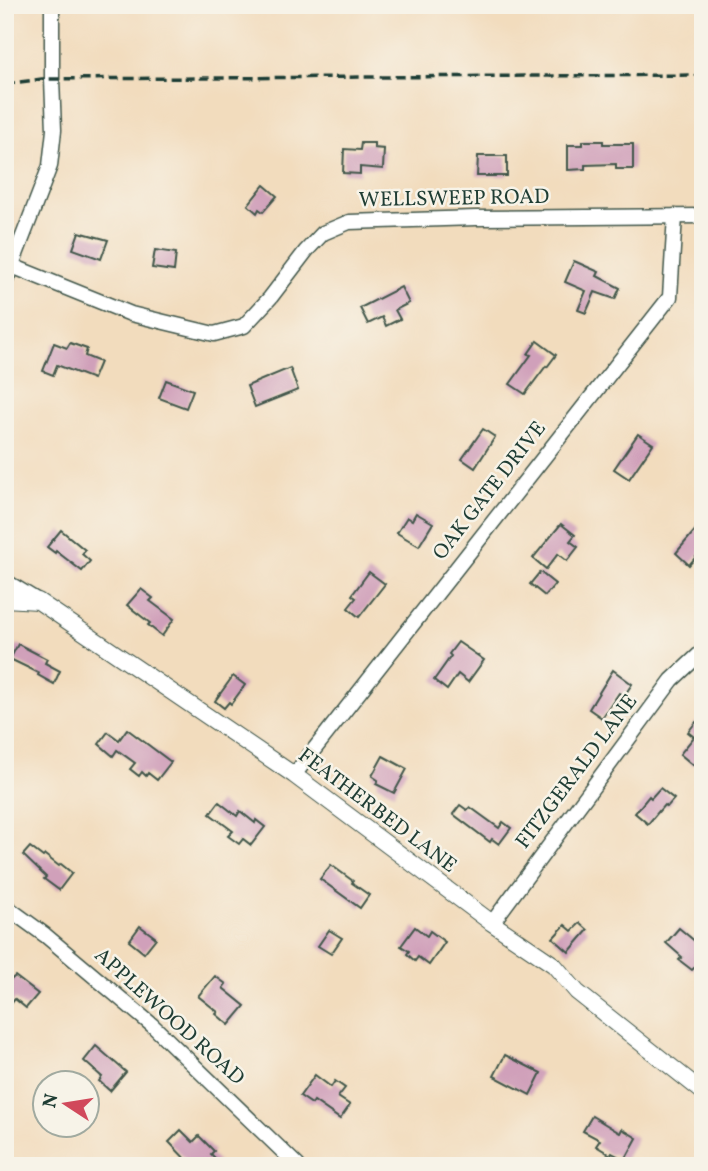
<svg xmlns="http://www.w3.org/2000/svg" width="708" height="1171" viewBox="0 0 708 1171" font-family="Vollkorn,serif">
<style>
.building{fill:#d0a0ba}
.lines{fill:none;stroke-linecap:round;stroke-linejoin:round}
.minor-casing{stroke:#3f5549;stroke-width:17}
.tertiary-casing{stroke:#3f5549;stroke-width:18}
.minor{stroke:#fff;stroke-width:14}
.tertiary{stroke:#fff;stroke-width:16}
.rail{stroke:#1f3d34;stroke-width:3.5;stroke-dasharray:10 5;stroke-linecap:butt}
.labels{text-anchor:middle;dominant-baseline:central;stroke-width:5;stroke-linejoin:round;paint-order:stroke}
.street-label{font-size:21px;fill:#1f3d34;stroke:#f7f3e8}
</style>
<rect width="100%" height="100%" fill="#f7f3e8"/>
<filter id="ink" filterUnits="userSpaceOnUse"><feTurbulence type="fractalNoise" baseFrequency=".0143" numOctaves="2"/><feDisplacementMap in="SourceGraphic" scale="14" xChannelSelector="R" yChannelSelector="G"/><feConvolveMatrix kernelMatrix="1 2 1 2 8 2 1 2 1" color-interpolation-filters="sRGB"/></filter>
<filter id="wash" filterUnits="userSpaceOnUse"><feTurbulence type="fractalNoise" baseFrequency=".00686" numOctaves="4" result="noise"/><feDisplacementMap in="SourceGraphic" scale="28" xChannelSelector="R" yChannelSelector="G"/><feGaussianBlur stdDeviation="1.57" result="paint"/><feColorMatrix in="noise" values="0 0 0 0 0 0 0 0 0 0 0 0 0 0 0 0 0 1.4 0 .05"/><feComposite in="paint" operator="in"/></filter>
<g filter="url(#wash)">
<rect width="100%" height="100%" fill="#f2dcbd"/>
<g id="blocks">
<g class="building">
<path d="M583 141H603V144H633V169H616V164L585 165V169L568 170V145H583Z"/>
<path d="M361 143H374V148L384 149 383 169 360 167V174L343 173 344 149 360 150Z"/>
<path d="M478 156H507V176H477Z"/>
<path d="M264 185 277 196 263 212 259 209 257 213 248 205Z"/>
<path d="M79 232 108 240 101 259 73 249Z"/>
<path d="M155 250 176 253 174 271 152 268Z"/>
<path d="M574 261 599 272 597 276 620 288 615 299 595 292 586 313 578 310 586 291 565 282Z"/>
<path d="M401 287 409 303 395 310 400 319 386 326 382 317 368 324 360 308Z"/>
<path d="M537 341 556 355 547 367 546 366 525 394 510 384 531 355 528 354Z"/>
<path d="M54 343 67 348 70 343 87 349 85 356 100 362 93 379 57 365 53 375 43 371Z"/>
<path d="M290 368 298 390 255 407 247 386Z"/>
<path d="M166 380 193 390 186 408 159 398Z"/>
<path d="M483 429 495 437 475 468 462 459Z"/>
<path d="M638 434 653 444 629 479 614 469Z"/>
<path d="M416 513 433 523 419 546 397 533 407 517 412 520Z"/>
<path d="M703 521V549L689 565 676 553Z"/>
<path d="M561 524 575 535 570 541 578 547 567 561 558 554 546 569 533 558Z"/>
<path d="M61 530 85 550 82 554 90 561 82 571 56 551 55 553 47 547Z"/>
<path d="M369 572 385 584 359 617 348 608 356 598 352 595Z"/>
<path d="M540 572 555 584 545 596 530 584Z"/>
<path d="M141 589 153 598 150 601 174 619 162 636 148 625 150 623 127 605Z"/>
<path d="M458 642 484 660 468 682 458 674 447 690 434 680 451 656 449 654Z"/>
<path d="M18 644 47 659 45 663 60 671 54 684 38 675 39 673 10 659Z"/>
<path d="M613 670 632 684 624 696 619 693 602 718 589 709Z"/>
<path d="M233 676 245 685 231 704 229 702 224 708 215 701Z"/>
<path d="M696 722 703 727V754L693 765 680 754 694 737 688 732Z"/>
<path d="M127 729 171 762 157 780 148 773 146 776 142 772 139 776 130 769 135 763 117 750 113 756 99 744 108 732 119 740Z"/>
<path d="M383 756 407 769 394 793 376 784 378 780 372 776Z"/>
<path d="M660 788 674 799 667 807 664 805 648 824 635 813 649 796 651 798Z"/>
<path d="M219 802 237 816 240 811 255 823 256 820 265 827 251 845 243 839 239 844 228 836 233 831 210 814Z"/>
<path d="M460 805 467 810 470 807 499 828 503 822 511 828 499 844 492 839 490 842 453 814Z"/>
<path d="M30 847 43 857 45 855 59 866 61 864 72 873 59 890 44 879 46 877 23 855Z"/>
<path d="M331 865 353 881 352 883 369 895 360 908 320 879Z"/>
<path d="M580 923 588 930 569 952 553 938 565 925 572 931Z"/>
<path d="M140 926 156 938 144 953 129 941Z"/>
<path d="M415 927 427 936 430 931 445 942 429 965 418 957 415 961 407 954 409 951 401 946Z"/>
<path d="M679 928 703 948V973L695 967 692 970 679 960 682 957 666 943Z"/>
<path d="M329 930 342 938 331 954 318 946Z"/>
<path d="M5 973 12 979 15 976 38 994 26 1008 15 999 5 1011Z"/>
<path d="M215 976 226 984 223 988 245 1006 229 1025 216 1014 218 1012 198 996Z"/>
<path d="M96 1046 126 1072 110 1091 99 1081 102 1077 84 1061Z"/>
<path d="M505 1055 541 1073 530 1095 494 1076Z"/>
<path d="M315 1075 331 1087 335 1081 345 1088 338 1097 350 1105 340 1119 314 1101 312 1104 300 1096Z"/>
<path d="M592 1116 620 1133 622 1129 637 1138 625 1160 612 1153 611 1155 596 1146 600 1140 583 1131Z"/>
<path d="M181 1130 193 1142 199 1136 214 1151 211 1154 218 1161 212 1166H192L169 1142Z"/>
</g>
</g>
</g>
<g filter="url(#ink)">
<use href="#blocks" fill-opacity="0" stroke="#3f5549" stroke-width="2"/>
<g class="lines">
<g class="minor-casing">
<g id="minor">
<path d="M12 266 131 314 214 334 244 326 270 298 306 251 323 233 349 222 476 218 703 216"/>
<path d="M5 283 50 166 54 130 52 79V5"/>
<path d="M5 581 38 601"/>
<path d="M294 775 670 297 675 216"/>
<path d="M5 906 45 935 152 1025 298 1166"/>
<path d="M492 923 672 680 703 651"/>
</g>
</g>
<g class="tertiary-casing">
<path id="tertiary" d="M5 599 38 601 294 775 492 923 554 965 577 992 703 1092"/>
</g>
<use href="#minor" class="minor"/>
<use href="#tertiary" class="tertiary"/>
<path class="rail" d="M5 84 42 79 703 75"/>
</g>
</g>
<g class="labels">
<g class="street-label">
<text transform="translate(454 199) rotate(-1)">WELLSWEEP ROAD</text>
<text transform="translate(490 491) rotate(-52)">OAK GATE DRIVE</text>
<text transform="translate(577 772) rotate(-53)">FITZGERALD LANE</text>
<text transform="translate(377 811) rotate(37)">FEATHERBED LANE</text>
<text transform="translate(169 1017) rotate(42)">APPLEWOOD ROAD</text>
</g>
</g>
<rect width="708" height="1171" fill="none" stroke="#f7f3e8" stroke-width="28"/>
<g transform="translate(66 1104) rotate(282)"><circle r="33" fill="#f7f3e8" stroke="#a1aaa0" stroke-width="2"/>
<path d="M0-5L12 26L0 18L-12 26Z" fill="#d1495b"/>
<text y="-10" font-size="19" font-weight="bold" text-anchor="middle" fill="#1f3d34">N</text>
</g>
</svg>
